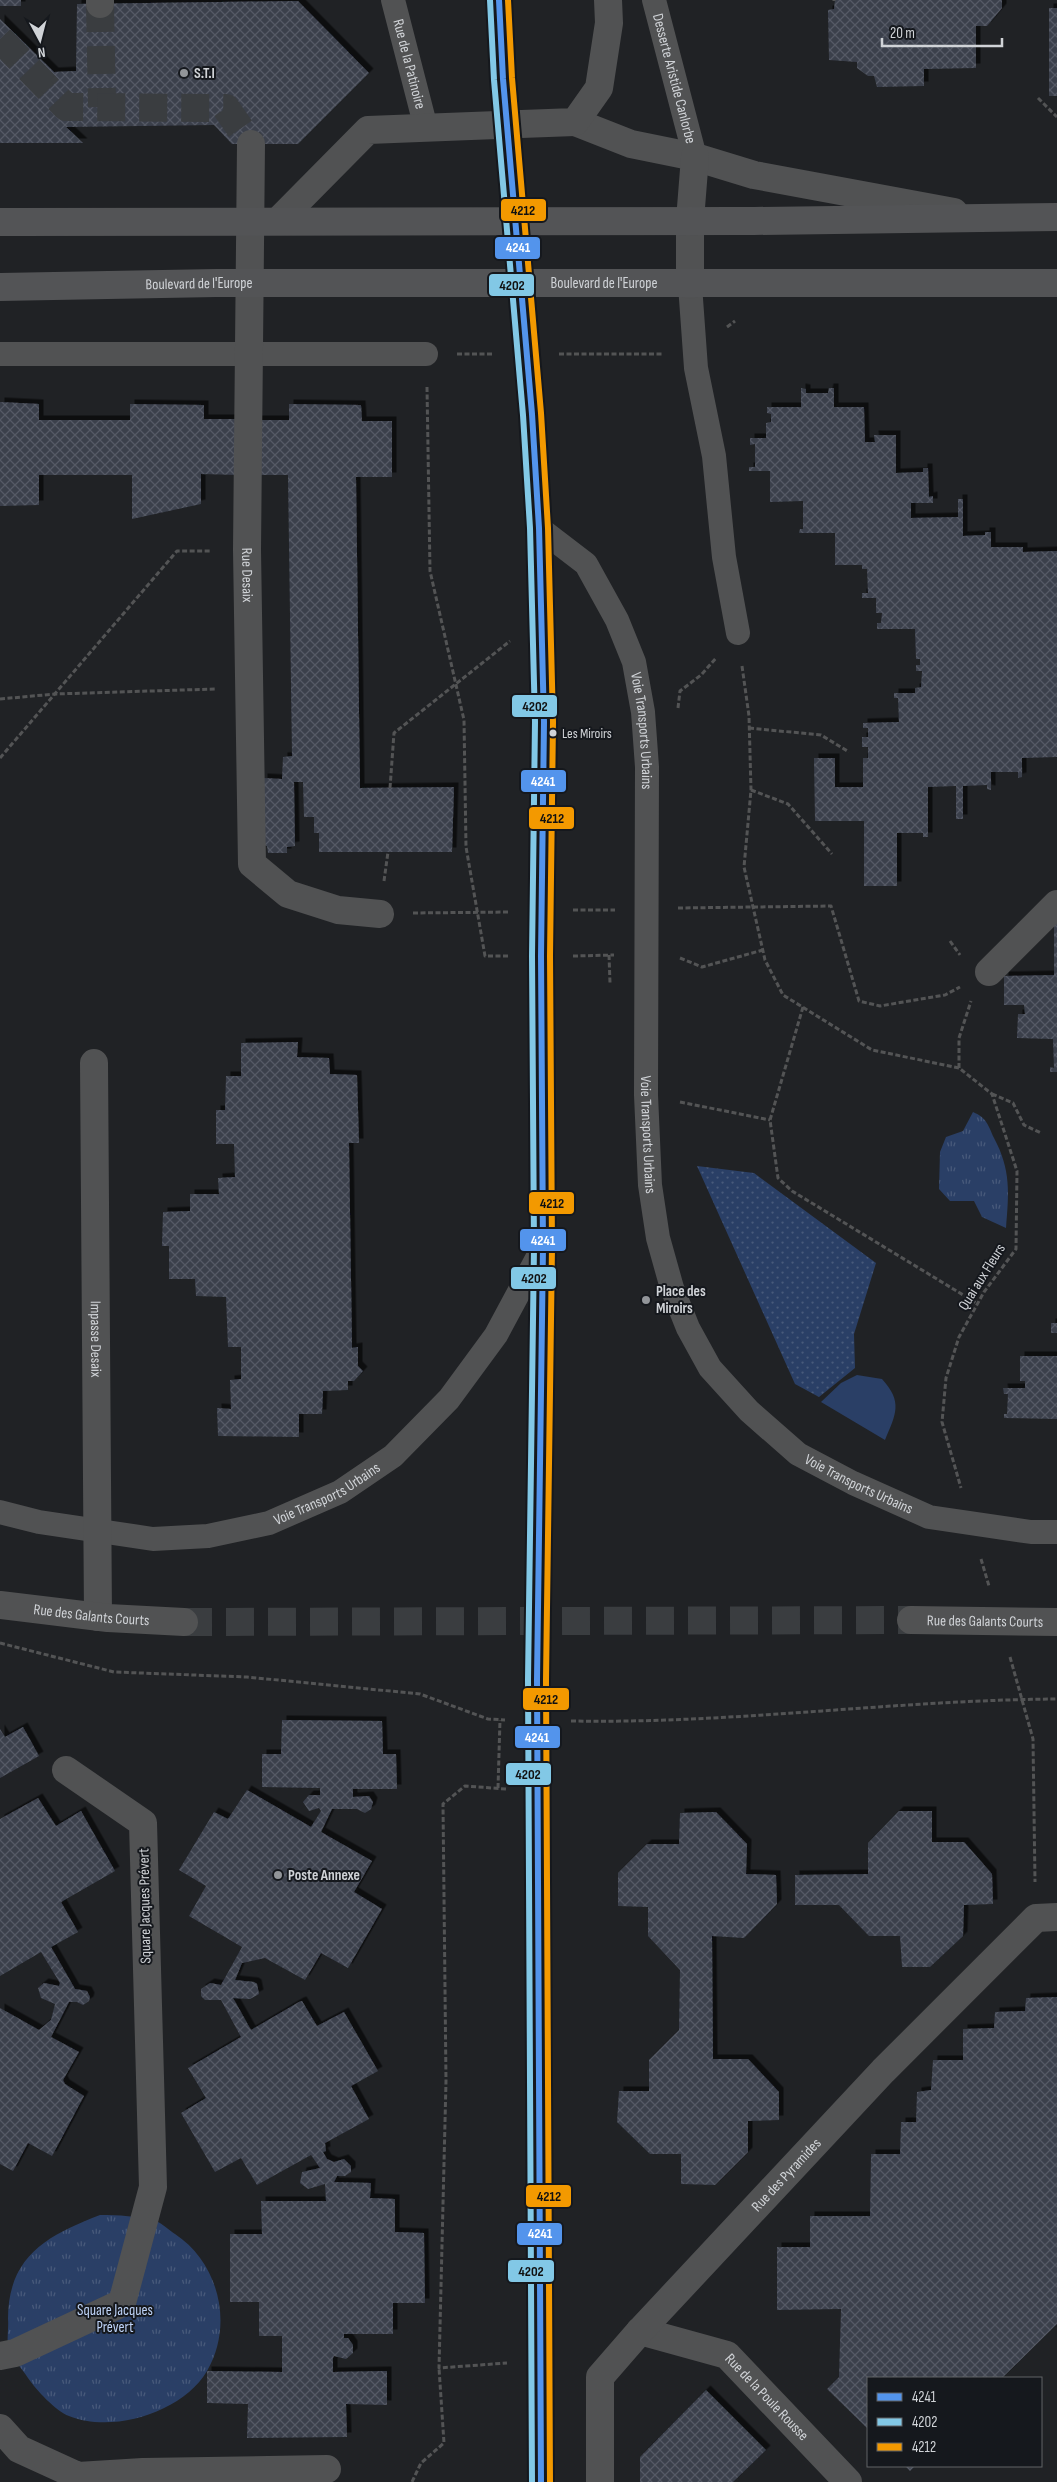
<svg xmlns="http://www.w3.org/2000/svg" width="1057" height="2482" viewBox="0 0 1057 2482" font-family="'Sofia Sans Condensed',sans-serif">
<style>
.grass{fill:url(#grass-dots)}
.park{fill:url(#park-tufts)}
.garden{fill:#2a3f66}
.building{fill:url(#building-cross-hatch);filter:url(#shadow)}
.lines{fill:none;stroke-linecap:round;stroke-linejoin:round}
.pedestrian-tunnel{stroke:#3a3d40;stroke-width:28;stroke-dasharray:28 14;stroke-linecap:butt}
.minor-tunnel{stroke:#3a3d40;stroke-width:28;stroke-dasharray:28 14;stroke-linecap:butt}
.path{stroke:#535455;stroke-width:3;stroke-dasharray:5 2.5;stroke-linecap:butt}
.service{stroke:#515253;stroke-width:24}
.pedestrian{stroke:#515253;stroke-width:28}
.minor{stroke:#515253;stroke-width:28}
.secondary{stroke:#535456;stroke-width:28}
.bus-1-casing{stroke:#15181d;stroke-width:10}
.bus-2-casing{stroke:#15181d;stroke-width:10}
.bus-3-casing{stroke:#15181d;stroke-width:10}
.bus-1{stroke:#5394ec;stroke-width:6}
.bus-2{stroke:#82c8e6;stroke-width:6}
.bus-3{stroke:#f39900;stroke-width:6}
.poi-dot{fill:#929599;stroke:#15181d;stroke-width:2}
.bus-dot{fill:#d0d3d7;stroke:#15181d;stroke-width:2}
.labels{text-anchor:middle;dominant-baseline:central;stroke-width:4;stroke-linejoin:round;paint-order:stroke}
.bus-label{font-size:14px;fill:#d0d3d7;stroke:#15181d;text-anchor:start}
.street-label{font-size:15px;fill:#d0d3d7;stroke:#15181d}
.poi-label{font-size:15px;font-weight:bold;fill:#d0d3d7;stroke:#15181d;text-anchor:start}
.park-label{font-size:15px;fill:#bfd4f9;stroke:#15181d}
.line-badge{stroke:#15181d;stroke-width:2}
.badge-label{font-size:14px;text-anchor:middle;font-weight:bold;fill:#fff}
.pale-badge-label{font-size:14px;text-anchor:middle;font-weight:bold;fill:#111}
</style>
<defs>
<pattern id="grass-dots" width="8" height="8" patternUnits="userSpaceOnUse" patternTransform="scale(1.25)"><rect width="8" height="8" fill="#2a3f66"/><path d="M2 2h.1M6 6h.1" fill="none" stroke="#485a7b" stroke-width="1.8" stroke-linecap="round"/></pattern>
<pattern id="park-tufts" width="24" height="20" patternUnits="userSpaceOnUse" patternTransform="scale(1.25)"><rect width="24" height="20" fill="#2a3f66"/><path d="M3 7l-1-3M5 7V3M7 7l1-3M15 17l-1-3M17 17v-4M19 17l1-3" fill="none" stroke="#485a7b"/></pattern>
<pattern id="building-cross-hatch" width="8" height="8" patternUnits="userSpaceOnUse" patternTransform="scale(1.25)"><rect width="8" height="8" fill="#3a3f4c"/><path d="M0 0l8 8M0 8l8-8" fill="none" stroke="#555a65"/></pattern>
<filter id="shadow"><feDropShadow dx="4.5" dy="-4.5" stdDeviation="0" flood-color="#0009"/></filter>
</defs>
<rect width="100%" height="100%" fill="#202225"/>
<path class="grass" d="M697 1166 754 1173 876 1263 854 1334 855 1368 819 1397 795 1384Z"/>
<g class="park">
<path d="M973 1112C987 1118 988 1125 994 1138 1011 1170 1009 1193 1006 1228L982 1217 974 1201H950L939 1189 940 1152 946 1137 963 1131Z"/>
<path d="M100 2215C118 2215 138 2216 156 2221 163 2224 169 2230 175 2234 219 2263 234 2325 207 2371 183 2412 113 2434 69 2416 56 2411 36 2390 28 2378 22 2369 13 2359 9 2350 6 2341 9 2328 8 2319 8 2256 48 2235 100 2215Z"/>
</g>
<path class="garden" d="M857 1375 882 1379C903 1402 896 1414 885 1440L821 1402 841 1383Z"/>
<g class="building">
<rect x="0" y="0" width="21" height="6"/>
<path d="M1002 0V8L987 26H976V68L924 69V86L877 87 874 76H868L857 68V62L829 60 828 10 834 9 835 0Z"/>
<path d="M298 1 369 73 298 144H232L214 125 66 127 83 143H0V19L54 72 76 71 77 4Z"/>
<rect x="1049" y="8" width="8" height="88"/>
<path d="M801 388 806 389V393H828L829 388H834V407H864L865 442H875L874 435H896V473L923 472V468H928L929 497 933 496V503H911V518L958 517V499H963V536L985 535V532H991V547H1023V552L1057 551V757L1022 758V777L1018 778V772H991V790L987 789V785L963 786V819H956V786L928 787V837H923V833H897V886H864V821H815L814 758H835V787H863V758H868V747H862V737H868V728H863V723L899 722 898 698H894V693H915V688L921 687 922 671H916V665H920V659H916L915 629H877V623H881L882 613H876V598H862V593H868L867 569H862V565H835V533H799L800 529H803V501L770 502V471H749V467H755V444L750 445V438H766V423L771 422V414L767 413V407H801Z"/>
<path d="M0 402 39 404V420H130V404L204 405V419H236L237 475 201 474V504L132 519V475H39V505L0 506Z"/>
<path d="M289 404 361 405 362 421H392V477H356L360 788 454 787 452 852H319V833H314V817H304L303 782H294L295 846 287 847V853H268L267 846 263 845V778L282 779 283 757 292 756 288 475H255L254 420H289Z"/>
<path d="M1054 923H1057V1072H1050V1067L1054 1068 1053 1039 1017 1038 1018 1014H1025L1024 1005H1004V976L1054 975Z"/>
<path d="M298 1042 297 1057 329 1058 330 1074 357 1075 359 1143H349L352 1348 358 1347V1366L363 1371 354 1381H348V1390L323 1391 322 1414H299V1437L218 1436 217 1408 231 1409 230 1380 241 1379V1347H228L226 1297 196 1296 195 1279H169V1246H162L163 1212 190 1211V1194H219L218 1178 235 1177 234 1144H216V1110H225L226 1076H241V1043Z"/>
<rect x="1051" y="1323" width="6" height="10"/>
<path d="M1020 1356H1057V1419L1004 1418V1414H1007L1008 1394H1004L1003 1388H1025V1381H1020Z"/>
<path d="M282 1720 382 1721 383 1754H396L397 1789H353V1797L369 1796 373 1802 371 1809 365 1813 357 1809H332L321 1832 372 1861 354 1892 382 1909 348 1968 321 1953 305 1980 265 1958 242 1963 235 1980 254 1982 257 1984 259 1994 250 1999 233 1998 251 2030 299 2002 302 2001 317 2026 344 2012 378 2071 351 2086 369 2119 325 2143 326 2151 323 2152 327 2159 334 2162 344 2159 351 2166V2172L345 2176H337L334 2182 371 2183 370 2198 395 2199V2232L424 2233 425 2303H393V2334H344V2338H348L353 2345V2353L346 2359 334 2356 333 2358V2372L387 2371V2405L346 2404 347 2437 247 2438 248 2404 207 2403V2371L282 2372V2336H259V2302H230V2234H262L261 2201H326L325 2184 308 2189 300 2183 302 2172 320 2168 311 2155 257 2185 241 2158 215 2172 181 2113 206 2098 188 2068 241 2037 221 2000H205L201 1996V1989L210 1983 221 1985 242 1947 189 1916 206 1886 179 1870 214 1812 228 1819 247 1790 311 1827 321 1811 319 1808 309 1811 303 1802 309 1795H320V1788L262 1787V1754H281Z"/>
<path d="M23 1727 39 1756 0 1778V1729L5 1737Z"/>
<path d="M38 1798 56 1826 81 1811 115 1871 61 1902 78 1932 51 1947 75 1989 87 1991 90 1997 89 2001 83 2005 77 2002H69L51 2037 79 2052 63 2080 65 2084 84 2096 52 2156 28 2143 13 2171 0 2164V2008L39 2030 51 2020 55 2004 41 1998 38 1988 44 1983 59 1986 60 1983 41 1952 0 1976V1819Z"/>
<path d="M899 1811H932V1842H964L992 1874 993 1904 964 1905 963 1936 930 1967H902L900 1936H869L839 1905H795V1875L868 1874V1843Z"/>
<path d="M716 1812 747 1844 746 1874 776 1875 777 1904 744 1938 712 1936 713 2059H748L779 2092V2120L748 2121V2152L715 2185 681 2184V2154H650L617 2122 619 2091H649V2060L679 2030 680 1970 648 1936V1907L618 1906V1873L647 1844H679L680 1813Z"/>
<path d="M1057 1997V2324L1002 2378H868V2429L827 2389 839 2377 841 2309 777 2310V2247H810V2216H870L871 2154H900L901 2122H916L917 2092 931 2090 933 2060H963V2029L994 2028 995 2012 1025 2011 1026 1998Z"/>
<path d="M706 2390 766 2450 733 2482H640V2457Z"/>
<path d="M905 2466H915L910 2471Z"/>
</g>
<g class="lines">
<g class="pedestrian-tunnel">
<path d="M100 4 102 107"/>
<path d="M0 39 66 107 226 108 251 144"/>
</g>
<path class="minor-tunnel" d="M184 1622 911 1620"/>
<g class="path">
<path d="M834 0V1"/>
<path d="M1038 98 1057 117"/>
<path d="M727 327 735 321"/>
<path d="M457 354H493"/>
<path d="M559 354H663"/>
<path d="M427 387 430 571 464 720 466 847 485 956H509"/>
<path d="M742 666 749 716 751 790 744 867 765 960 783 995 872 1050 959 1068 992 1094 1017 1171 1016 1249 984 1292 959 1337 946 1378 942 1422 961 1488"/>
<path d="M0 699 55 694 215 689"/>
<path d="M678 708 680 691 701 675 716 658"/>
<path d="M749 728 821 735 849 752"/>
<path d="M0 758 177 551H211"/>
<path d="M390 788 394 733 510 641"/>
<path d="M751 790 788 804 832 854"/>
<path d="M384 881 388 852"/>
<path d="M678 908 831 906 859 1001 880 1006 945 995 960 987"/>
<path d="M573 910H615"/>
<path d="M413 913 510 912"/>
<path d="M950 941 960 955"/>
<path d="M609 955 610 983"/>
<path d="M573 956 614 955"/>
<path d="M680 958 702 967 763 950"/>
<path d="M803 1007 770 1120 778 1178 792 1191 978 1304"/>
<path d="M959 1068V1038L971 1001"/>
<path d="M992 1094 1013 1103 1024 1125 1041 1133"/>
<path d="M680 1102 770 1120"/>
<path d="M981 1559 989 1586"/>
<path d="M0 1643 114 1672 247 1677 420 1694 488 1719 505 1720"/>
<path d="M1010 1657 1033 1739 1035 1882"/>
<path d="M571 1721C733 1724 895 1700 1057 1699"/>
<path d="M498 1788 500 1720"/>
<path d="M506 1789 465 1786 443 1804 446 2081 439 2368 507 2363"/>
<path d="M412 2482 421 2463 444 2443 439 2368"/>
</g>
<g class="service">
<path id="s1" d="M393 0 426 128"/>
<path d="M499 0 503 79 532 414 539 528 544 722 541 956 543 1247 537 1680 540 1980 541 2482"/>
<path id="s2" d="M654 0 695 157"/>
<path d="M690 285 696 368 714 456 724 557 738 633"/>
<path d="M0 354H426"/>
<path id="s3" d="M539 528 586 564 617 620 634 662 643 712 647 767 646 1095 650 1185 658 1238 672 1288 688 1328 710 1368 749 1411 798 1454 853 1483 929 1517 1031 1532H1057"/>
<path id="s4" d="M0 1512 39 1522 153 1539 208 1536 269 1523 340 1492 393 1456 449 1399 496 1335 541 1251"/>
</g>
<g class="pedestrian">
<path d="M100 0V4"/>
<path id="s5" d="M251 144 247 550 252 864 288 894 338 910 380 914"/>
<path d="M989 972 1057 904"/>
<path d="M0 2356 15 2353 122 2303 153 2187 143 1823 66 1770"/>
</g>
<g class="minor">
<path d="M575 122 631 144 695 157 754 175 954 212"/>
<path d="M278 221 368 130 575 122 599 88 609 23 608 0"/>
<path d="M690 285V220L695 157"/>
<path id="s6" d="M94 1063 98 1617"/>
<path id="s7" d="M0 1605 108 1618 184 1622"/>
<path id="s8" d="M911 1620 1057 1622"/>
<path id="s9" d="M640 2331 727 2355 848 2482"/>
<path d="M0 2428 19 2449 78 2476 143 2472 327 2469"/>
<path id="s10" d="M600 2482V2377L640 2331 883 2071 1036 1918 1057 1917"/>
</g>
<g class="secondary">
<path d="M0 222 754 221 1057 217"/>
<path id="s11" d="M0 287 216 283H1057"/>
</g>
<g class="bus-1-casing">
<path id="bus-1" d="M499 0 503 79 532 414 539 528 544 722 541 956 543 1247 537 1680 541 2482"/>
</g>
<g class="bus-2-casing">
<path id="bus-2" d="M490 0 494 80 523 415 530 528 535 722 532 956 534 1247 528 1680 532 2482"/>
</g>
<g class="bus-3-casing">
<path id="bus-3" d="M508 0 512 78 541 413 548 528 553 722 550 956 552 1247 546 1680 550 2482"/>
</g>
<use href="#bus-1" class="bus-1"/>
<use href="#bus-2" class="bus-2"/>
<use href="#bus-3" class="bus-3"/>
</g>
<g class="poi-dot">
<circle cx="184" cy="73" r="5"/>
<circle cx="646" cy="1300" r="5"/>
<circle cx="278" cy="1875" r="5"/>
</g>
<circle class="bus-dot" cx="553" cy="733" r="4.5"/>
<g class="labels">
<g class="bus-label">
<text x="562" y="733">Les Miroirs</text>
</g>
<g class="street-label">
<text stroke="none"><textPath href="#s1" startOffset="66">Rue de la Patinoire</textPath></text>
<text stroke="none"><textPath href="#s2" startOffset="81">Desserte Aristide Canlorbe</textPath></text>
<text stroke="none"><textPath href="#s11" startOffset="199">Boulevard de l'Europe</textPath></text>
<text stroke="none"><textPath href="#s11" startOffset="604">Boulevard de l'Europe</textPath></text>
<text stroke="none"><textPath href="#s5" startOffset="431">Rue Desaix</textPath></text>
<text stroke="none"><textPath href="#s3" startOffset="238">Voie Transports Urbains</textPath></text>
<text stroke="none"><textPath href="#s3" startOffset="642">Voie Transports Urbains</textPath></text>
<text transform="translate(982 1277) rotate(-58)">Quai aux Fleurs</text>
<text stroke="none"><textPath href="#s6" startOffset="276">Impasse Desaix</textPath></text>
<text stroke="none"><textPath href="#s3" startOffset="1078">Voie Transports Urbains</textPath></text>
<text stroke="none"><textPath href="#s4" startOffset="338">Voie Transports Urbains</textPath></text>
<text stroke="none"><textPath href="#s7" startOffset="92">Rue des Galants Courts</textPath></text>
<text stroke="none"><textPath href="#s8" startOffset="74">Rue des Galants Courts</textPath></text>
<text transform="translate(145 1906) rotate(-91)">Square Jacques Prévert</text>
<text stroke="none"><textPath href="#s10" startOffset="380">Rue des Pyramides</textPath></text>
<text stroke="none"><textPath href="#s9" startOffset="148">Rue de la Poule Rousse</textPath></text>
</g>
<g class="poi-label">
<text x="194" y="73">S.T.I</text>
<text x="656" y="1291">Place des<tspan x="656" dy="17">Miroirs</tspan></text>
<text x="288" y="1875">Poste Annexe</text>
</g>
<g class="park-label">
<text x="115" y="2310">Square Jacques<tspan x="115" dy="17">Prévert</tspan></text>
</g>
</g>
<g class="line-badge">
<rect x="500" y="198" width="47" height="24" rx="5" fill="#f39900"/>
<rect x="494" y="236" width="47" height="24" rx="5" fill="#5394ec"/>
<rect x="488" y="273" width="47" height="24" rx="5" fill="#82c8e6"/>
<rect x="511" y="694" width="47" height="24" rx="5" fill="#82c8e6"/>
<rect x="520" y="769" width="47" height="24" rx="5" fill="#5394ec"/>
<rect x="528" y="806" width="47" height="24" rx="5" fill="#f39900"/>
<rect x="528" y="1191" width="47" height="24" rx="5" fill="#f39900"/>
<rect x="519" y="1228" width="48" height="24" rx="5" fill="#5394ec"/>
<rect x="510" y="1266" width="47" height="24" rx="5" fill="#82c8e6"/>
<rect x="522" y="1687" width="48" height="24" rx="5" fill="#f39900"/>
<rect x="514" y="1725" width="47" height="24" rx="5" fill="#5394ec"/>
<rect x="505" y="1762" width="47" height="24" rx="5" fill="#82c8e6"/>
<rect x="525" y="2184" width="47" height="24" rx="5" fill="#f39900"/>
<rect x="516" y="2222" width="47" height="24" rx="5" fill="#5394ec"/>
<rect x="507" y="2259" width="48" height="24" rx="5" fill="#82c8e6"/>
</g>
<g class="badge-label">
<text x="518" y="252">4241</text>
<text x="543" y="786">4241</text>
<text x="543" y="1245">4241</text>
<text x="537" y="1742">4241</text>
<text x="540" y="2238">4241</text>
</g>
<g class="pale-badge-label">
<text x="523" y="215">4212</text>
<text x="512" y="290">4202</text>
<text x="535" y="711">4202</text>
<text x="552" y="823">4212</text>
<text x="552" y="1208">4212</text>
<text x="534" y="1283">4202</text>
<text x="546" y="1704">4212</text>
<text x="528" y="1779">4202</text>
<text x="549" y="2201">4212</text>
<text x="531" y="2276">4202</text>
</g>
<rect x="867" y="2377" width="175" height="90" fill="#15181d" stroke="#606367"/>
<rect x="877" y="2393" width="25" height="8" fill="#5394ec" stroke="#606367"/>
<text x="912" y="2402" font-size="15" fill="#d0d3d7">4241</text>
<rect x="877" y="2418" width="25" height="8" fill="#82c8e6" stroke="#606367"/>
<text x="912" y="2427" font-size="15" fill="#d0d3d7">4202</text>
<rect x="877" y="2443" width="25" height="8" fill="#f39900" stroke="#606367"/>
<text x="912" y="2452" font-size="15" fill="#d0d3d7">4212</text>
<g transform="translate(40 40) rotate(173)" stroke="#15181d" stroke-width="4" paint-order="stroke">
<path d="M0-4L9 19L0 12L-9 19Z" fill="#d0d3d7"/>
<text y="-8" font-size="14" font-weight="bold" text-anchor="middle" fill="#d0d3d7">N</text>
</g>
<path d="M882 38v8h120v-8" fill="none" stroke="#d0d3d7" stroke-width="2.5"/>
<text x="890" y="38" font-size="15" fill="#d0d3d7" stroke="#15181d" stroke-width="4" paint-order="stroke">20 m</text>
</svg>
